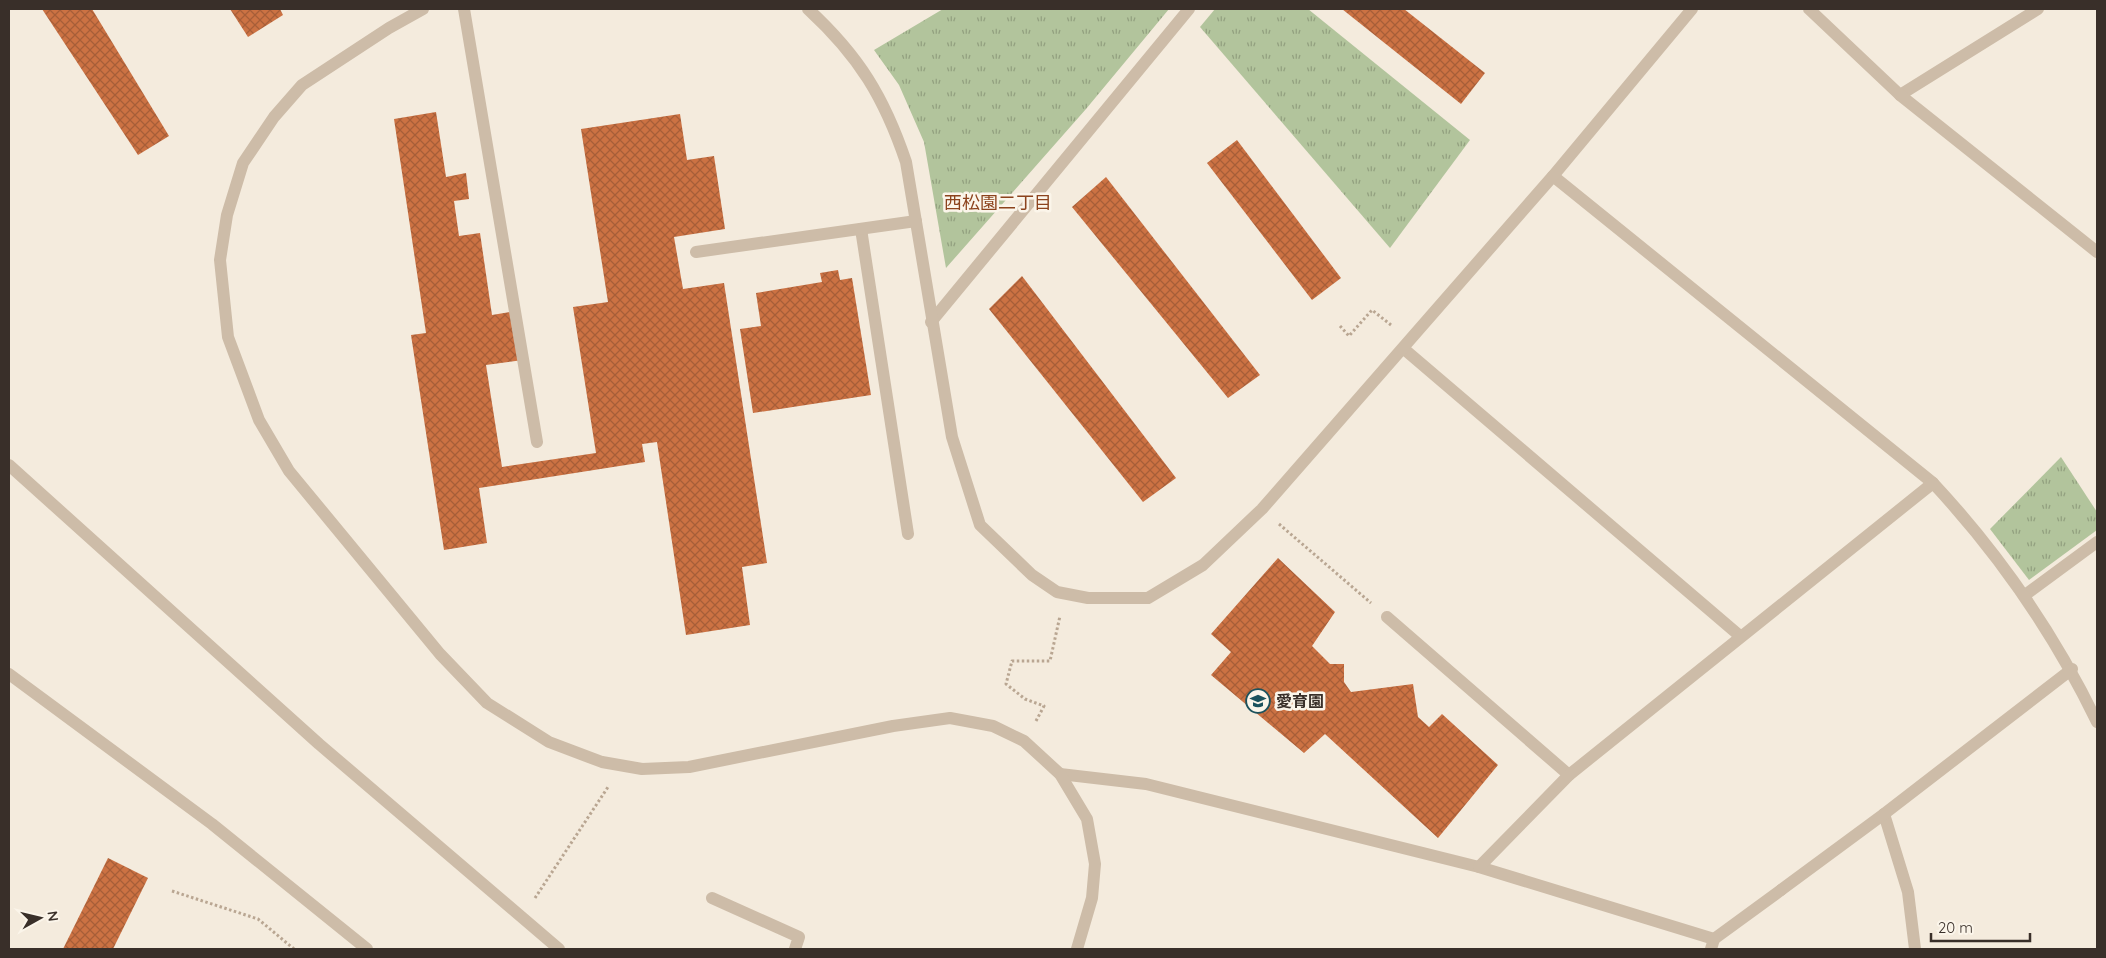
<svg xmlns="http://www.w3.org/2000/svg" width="2106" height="958" viewBox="0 0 2106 958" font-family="Quicksand,'Noto Sans JP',sans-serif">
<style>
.grass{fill:url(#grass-tufts)}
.building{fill:url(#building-cross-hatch)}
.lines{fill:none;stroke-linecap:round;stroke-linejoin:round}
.path{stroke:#b9a692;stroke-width:3;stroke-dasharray:2.5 2.5;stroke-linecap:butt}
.service{stroke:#cdbca8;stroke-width:12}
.pedestrian{stroke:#cdbca8;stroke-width:12}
.minor{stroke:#cdbca8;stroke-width:12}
.tertiary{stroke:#cdbca8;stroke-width:12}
.labels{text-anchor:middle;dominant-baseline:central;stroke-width:5;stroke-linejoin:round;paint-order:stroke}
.poi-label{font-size:16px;font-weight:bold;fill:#392f29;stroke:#fbf5ea;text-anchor:start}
.neighbourhood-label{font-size:18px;fill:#8c431d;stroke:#fbf5ea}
</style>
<defs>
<pattern id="grass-tufts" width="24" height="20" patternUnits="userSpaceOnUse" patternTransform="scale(1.25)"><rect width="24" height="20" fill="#b2c49c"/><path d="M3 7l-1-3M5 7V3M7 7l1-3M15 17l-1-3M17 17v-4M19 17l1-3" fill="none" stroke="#92a07f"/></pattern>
<pattern id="building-cross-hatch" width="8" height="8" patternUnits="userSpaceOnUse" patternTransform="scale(1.25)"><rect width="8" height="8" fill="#cc7243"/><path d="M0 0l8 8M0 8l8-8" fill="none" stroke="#a75e38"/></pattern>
</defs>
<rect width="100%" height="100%" fill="#f4ebdd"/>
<g class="grass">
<path d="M943 9H1169L1086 109 946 268 924 142 899 85 874 50Z"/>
<path d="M1215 9H1308L1470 140 1390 248 1200 27Z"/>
<path d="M2061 457 2097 512V530L2029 580 1990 529Z"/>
</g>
<g class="building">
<path d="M42 9H92L169 136 138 155Z"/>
<path d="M230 9H280L283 15 248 37Z"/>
<path d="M1342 9H1404L1485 73 1461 104Z"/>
<path d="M436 112 446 177 466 173 469 199 454 201 459 236 480 233 492 315 516 311 523 360 486 365 502 467 596 453 573 307 608 302 581 129 680 114 687 160 714 156 725 229 674 237 683 289 724 283 767 563 742 567 750 625 686 635 657 442 642 444 645 462 479 488 487 543 444 550 411 335 426 333 394 119Z"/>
<path d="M1237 140 1341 278 1312 300 1207 163Z"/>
<path d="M1106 177 1260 375 1228 398 1072 207Z"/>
<path d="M838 270 840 280 852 278 871 395 753 413 740 329 761 326 756 293 822 282 820 273Z"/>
<path d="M1022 276 1176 478 1143 502 989 309Z"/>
<path d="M1278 558 1335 612 1312 646 1330 664H1344V682L1351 692 1413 684 1418 717 1429 727 1442 714 1498 765 1438 838 1325 734 1304 753 1211 675 1231 652 1211 634Z"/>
<path d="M108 858 148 878 113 949H63Z"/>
</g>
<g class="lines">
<g class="path">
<path d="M1340 326 1349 336 1372 310 1391 325"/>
<path d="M1279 524 1371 603"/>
<path d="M1036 721 1044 706 1025 699 1006 684 1012 661H1050L1060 616"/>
<path d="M172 891 258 919 294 949"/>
<path d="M535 898 608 787"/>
</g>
<g class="service">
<path d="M464 9 537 442"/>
<path d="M861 229 908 534"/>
<path d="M696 252 916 221"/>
</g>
<g class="pedestrian">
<path d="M1900 95 2038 9"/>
<path d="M2025 595 2097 542"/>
<path d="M9 674 212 824 367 949"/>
<path d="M1714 939 1781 890"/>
</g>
<g class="minor">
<path d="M1553 176 1933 483C2000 555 2054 633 2097 722"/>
<path d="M931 322 1189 9"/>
<path d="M1404 349 1740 636"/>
<path d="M1387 617 1569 775"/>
<path d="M1060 774 1146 784 1479 867 1714 939 1711 949"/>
<path d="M1884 814 1908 892 1915 949"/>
<path d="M1479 867 1569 775 1933 483"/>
<path d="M1781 890 1884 814 2072 669"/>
<path d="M712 898 799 937 795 949"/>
</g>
<g class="tertiary">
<path d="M423 9 389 28 302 85 274 117 243 163 227 215 220 260 228 337 259 420 289 471 440 654 487 703 549 742 602 762 642 769 689 767 893 726 950 718 993 726 1024 741 1060 774 1087 819 1095 864 1092 898 1077 949"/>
<path d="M808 9C859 56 884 97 906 162L952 437 980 525 1032 575 1057 592 1088 598H1148L1203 565 1262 509 1553 176 1692 9"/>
<path d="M1809 9 1900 95 2097 252"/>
<path d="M9 465 319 744 559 949"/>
</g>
</g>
<defs>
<g id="school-ring" transform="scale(1.25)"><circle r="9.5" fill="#fbf5ea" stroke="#1c525d" stroke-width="1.5"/><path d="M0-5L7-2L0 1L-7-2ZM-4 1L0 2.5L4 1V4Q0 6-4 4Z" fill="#1c525d"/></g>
</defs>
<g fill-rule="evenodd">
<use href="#school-ring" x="1258" y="701"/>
</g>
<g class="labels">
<g class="poi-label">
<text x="1276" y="701">愛育園</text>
</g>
<g class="neighbourhood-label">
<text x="998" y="202">西松園二丁目</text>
</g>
</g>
<rect width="2106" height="958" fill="none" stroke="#392f29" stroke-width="20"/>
<g transform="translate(40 918) rotate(82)" stroke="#fbf5ea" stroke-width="4" paint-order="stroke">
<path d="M0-4L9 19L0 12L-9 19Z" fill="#392f29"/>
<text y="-8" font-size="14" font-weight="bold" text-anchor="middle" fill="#392f29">N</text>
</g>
<path d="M1931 933v8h99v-8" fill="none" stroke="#392f29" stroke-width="2.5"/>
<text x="1938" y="933" font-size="15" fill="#392f29" stroke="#fbf5ea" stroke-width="4" paint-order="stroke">20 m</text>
</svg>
